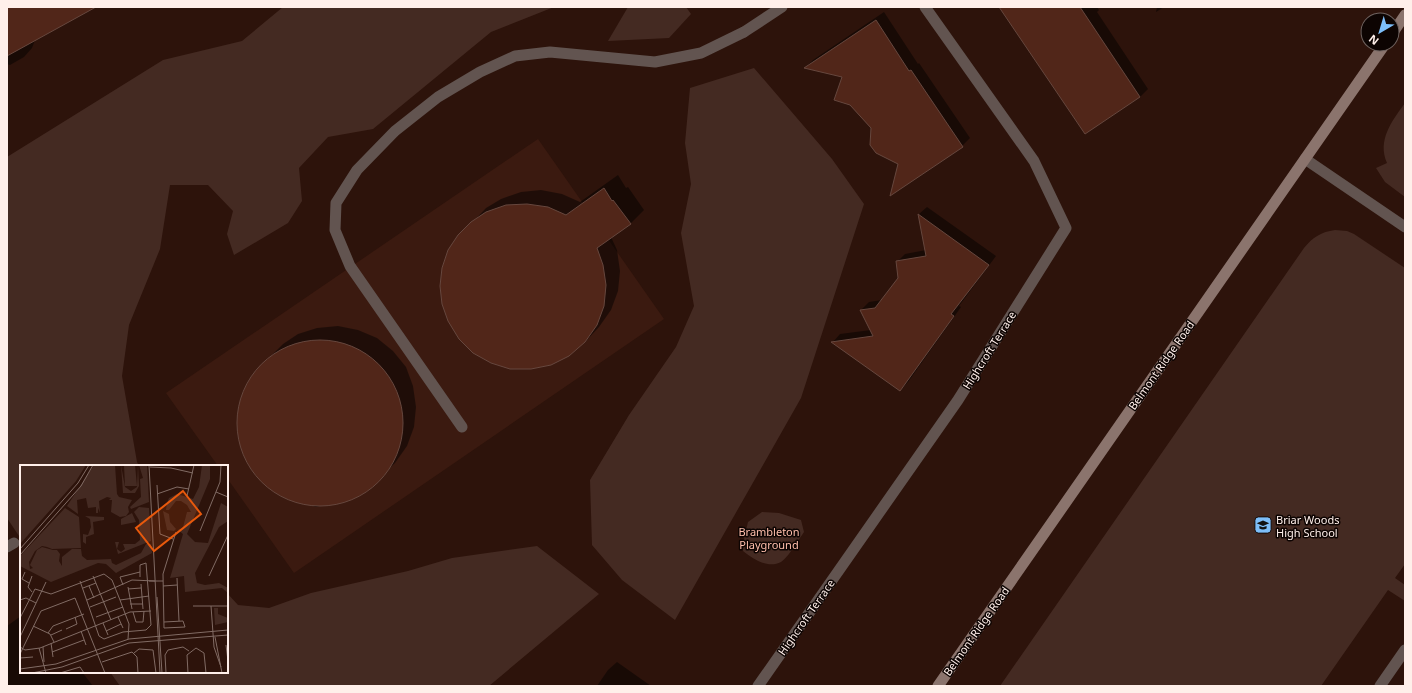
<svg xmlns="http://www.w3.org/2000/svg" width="1412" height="693" viewBox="0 0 1412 693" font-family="'Noto Sans',sans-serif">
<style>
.built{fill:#3b1a10}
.green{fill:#442a22}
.shadow{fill:#0007}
.building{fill:#512619;stroke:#66473e}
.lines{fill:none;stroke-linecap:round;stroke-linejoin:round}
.service{stroke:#625450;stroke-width:11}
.minor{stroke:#625450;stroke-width:11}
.secondary{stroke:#8b746d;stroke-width:11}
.labels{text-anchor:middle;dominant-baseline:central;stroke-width:3;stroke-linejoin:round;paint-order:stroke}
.street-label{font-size:11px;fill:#ffefea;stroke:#0d0402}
.poi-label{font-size:11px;fill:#ffefea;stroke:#0d0402;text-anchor:start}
.park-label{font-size:11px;fill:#ffbfac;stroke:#0d0402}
.inset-road{fill:none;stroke:#816b64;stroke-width:1}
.view{fill:#e8590c;fill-opacity:0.15;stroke:#e8590c;stroke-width:2}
.inset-edge{fill:none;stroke:#ffefea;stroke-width:2}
</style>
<rect width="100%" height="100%" fill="#2d130b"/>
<path class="built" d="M538 139 664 319 294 573 227 478V466H218L166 393Z"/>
<g class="green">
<path d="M283 7H554L491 32 373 129 328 137 299 168 302 201 288 223 234 255 227 234 233 211 208 185H170L160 249 129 325 122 376 137 462 139 466H21V539L7 518V157L163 60 242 41Z"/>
<path d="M628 7H686L691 14 669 38 608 41Z"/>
<path d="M754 68 832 159 864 204 801 398 675 620 622 580 592 545 590 480 629 415 676 347 694 306 681 233 691 184 685 143 690 88Z"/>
<path d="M1405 103V197L1385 182 1376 168 1387 163C1377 140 1392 121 1405 103Z"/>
<path d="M1335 230 1347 231 1354 234 1405 268V564L1395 578 1405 585V601L1388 590 1321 686H1000L1304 248C1313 237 1321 232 1335 230Z"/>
<path d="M762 512 779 513 801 520 804 532C799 539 788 558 781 562 768 569 753 559 743 551L744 539 748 522Z"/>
<path d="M537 546 599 594 489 686H120L110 672H227V593L238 605 269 608 311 593 408 571 452 558Z"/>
</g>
<g class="shadow">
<path d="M7 7H69L35 40 32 48 24 57 10 65 7 64Z"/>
<path d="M1000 7H1097L1099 10 1097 12 1148 89 1140 97 1085 133Z"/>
<path d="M1157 7H1164L1156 12Z"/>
<path d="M884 12 918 64 919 63 970 138 962 146 892 193 900 164 872 128 843 76 806 67 813 60Z"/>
<path d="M618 175 626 188 628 187 644 210 630 224 611 237 617 250 620 271 618 291 611 310 599 327 585 342 472 223 486 208 501 199 521 192 541 190 562 194 580 202Z"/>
<path d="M927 207 996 256 959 306 961 307 908 382 900 390 833 342 840 334 871 330 861 310 869 302 882 300 899 278 897 262 905 254 926 250 919 214Z"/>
<path d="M338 326 358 330 377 338 393 351 406 367 413 386 416 407 414 427 407 446 395 463 365 491 347 500 316 507 287 498 270 489 256 474 245 457 239 440 237 422 240 404 246 387 255 372 283 344 298 334 317 328Z"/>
<path d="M21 616V672H82L93 686H7V626Z"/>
<path d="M617 662 651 686H597L608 670Z"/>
</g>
<g class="building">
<path d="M7 7H96L7 56Z"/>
<path d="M999 7H1080L1140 97 1085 134Z"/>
<path d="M876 20 909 71 911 70 963 147 890 196 898 164 876 153 870 145 871 128 850 105 834 100 842 77 804 68Z"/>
<path d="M604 188 612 201 613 200 631 224 597 248 603 265 606 285 604 306 597 325 585 342 569 356 551 365 531 369H510L491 363 473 353 459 339 448 321 442 304 440 286 442 268 448 250 458 235 471 222 486 212 506 205 527 204 548 207 566 215Z"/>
<path d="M918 214 989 265 951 314 954 316 900 391 831 342 873 336 860 310 875 308 898 278 896 261 926 256Z"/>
<circle cx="320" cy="423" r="83"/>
</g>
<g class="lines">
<g class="service">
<path d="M1305 159 1405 227"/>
<path d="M462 427 350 266 335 230 336 203 357 170 395 131 438 97 480 72 515 56 550 52 655 62 701 53 744 32"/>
<path d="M1380 686 1405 650"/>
</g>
<g class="minor">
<path d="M744 32 782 7"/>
<path d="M7 547 14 543"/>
<path d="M758 686 958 400 1066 228 1034 161 925 7"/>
</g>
<g class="secondary">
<path d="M1392 34 1405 15"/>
<path d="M938 686 1385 44"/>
</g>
</g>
<defs>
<g id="school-square" transform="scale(0.9)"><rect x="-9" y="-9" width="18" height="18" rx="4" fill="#7dbef9" stroke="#0d0402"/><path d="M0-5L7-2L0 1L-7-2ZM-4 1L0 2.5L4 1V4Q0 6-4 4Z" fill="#111"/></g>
</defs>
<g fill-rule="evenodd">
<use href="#school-square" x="1263" y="525"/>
</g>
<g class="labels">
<g class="street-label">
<text transform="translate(989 350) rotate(-58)">Highcroft Terrace</text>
<text transform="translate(1161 365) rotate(-55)">Belmont Ridge Road</text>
<text transform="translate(806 617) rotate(-55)">Highcroft Terrace</text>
<text transform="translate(976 631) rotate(-55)">Belmont Ridge Road</text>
</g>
<g class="poi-label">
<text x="1276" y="519">Briar Woods<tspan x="1276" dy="13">High School</tspan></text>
</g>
<g class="park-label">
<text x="769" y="531">Brambleton<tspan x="769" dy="13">Playground</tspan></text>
</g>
</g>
<g transform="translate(20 465)">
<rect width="208" height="208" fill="#2d130b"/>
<path d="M0 0H66L56 16 0 79ZM74 0H95L97 29 99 32 112 35 108 42 109 47 106 51 100 52 91 47 92 35H89L91 33 87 32 79 36 80 48 78 43V48H76V42L68 43 66 33 57 35 58 49 47 41ZM101 0 105 22 111 26 117 22 118 0 119 21 115 28H103ZM104 0H115L117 21H105ZM119 0H127L129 37 111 44 110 42 121 32 120 14 123 13ZM182 0H190V14L167 69 175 77 188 78 201 38 208 42V56L199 62 175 108 177 118 185 120 199 118 208 123V128L202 123 165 127 164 111 150 113 163 69 158 65 160 64 162 66 167 47H171L167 40 161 36H156L149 45H146L147 38 149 33 157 29 173 34 179 22ZM119 42 129 43 131 76 98 89 95 77H99L97 84 101 87 105 84 103 79H115L120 75 119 55 114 47ZM45 43 59 52 61 83 32 84 27 82 22 81 15 86 9 97 10 104 13 103 10 100 17 85 22 82 33 85H37L40 89 39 96 42 101V92L52 84H61L62 91 67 95 91 94 92 98 96 100 121 88 126 79H131L132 88 96 108 86 99 78 98 31 117 0 101V91ZM143 46 149 49 150 57 156 64 154 66 147 65ZM112 48 116 57 101 60V54ZM65 51 84 52V55L73 57 74 69 66 72V79L63 77V69L68 70 71 62 70 54ZM194 143H198V149L208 153V157L195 160Z" fill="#442a22"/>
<path class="inset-road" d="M129 0 140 208M130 2 151 3 173 8M137 20 140 69 153 74M196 27 208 32M137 29 157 22 169 24M167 31 174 0M180 66 200 17 201 0M0 84 58 18 69 0M0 90 61 21 73 0M5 107 2 114 9 118M12 111 8 122 12 127M73 111 91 155M189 111 208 70M157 113 159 156M60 116 79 171 84 174 103 167 126 165 131 160 126 98 120 100V112M129 116H143M121 119 123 144M103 120 100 112 120 107M69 121 74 133M143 121 157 120M108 122 112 144M63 123 76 118M108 124 121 123M137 132 142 208M0 135 6 133 16 138M67 135 112 115 135 116M100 135 129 131M110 139H123M173 141H208M191 141 194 182 201 202M70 142 96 132M113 147 116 157H123L124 146M76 152 103 142M98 152 103 163M0 153 15 124 31 129 84 109 92 115 100 135 109 159 108 174M144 157 163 156 165 162 144 163 143 109 156 67M83 158 88 170M13 161 30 169 34 177M46 164 57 159 55 152M61 166 66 180M86 166 101 159M28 168 33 161 64 149M31 170 42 165M0 172 26 117M195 172 202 208M31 178 33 192M206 180 208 196M0 182 5 185 20 183 110 147 131 146M23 182 24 197M19 183 26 208M32 187 64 175M114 188 119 184 133 185 136 208M0 189 21 146 55 133 85 208M0 193 13 192M82 197 112 187 117 192 118 208M0 204 36 199 109 174 208 165M12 208 42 202 109 178 208 170M40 208 60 202 64 208M146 208 145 190 148 185 163 182 169 186M168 208 167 190 176 183 184 188 186 208"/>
<path class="view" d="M163 26 181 49 134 86 116 63Z"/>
<rect width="208" height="208" class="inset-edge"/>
</g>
<rect width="1412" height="693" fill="none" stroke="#ffefea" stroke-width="16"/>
<g transform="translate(1380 32) rotate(218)"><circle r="19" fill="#0d0402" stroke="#6e625f"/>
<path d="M0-3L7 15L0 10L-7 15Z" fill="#7dbef9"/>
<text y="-6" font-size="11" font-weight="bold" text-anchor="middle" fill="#ffefea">N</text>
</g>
</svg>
